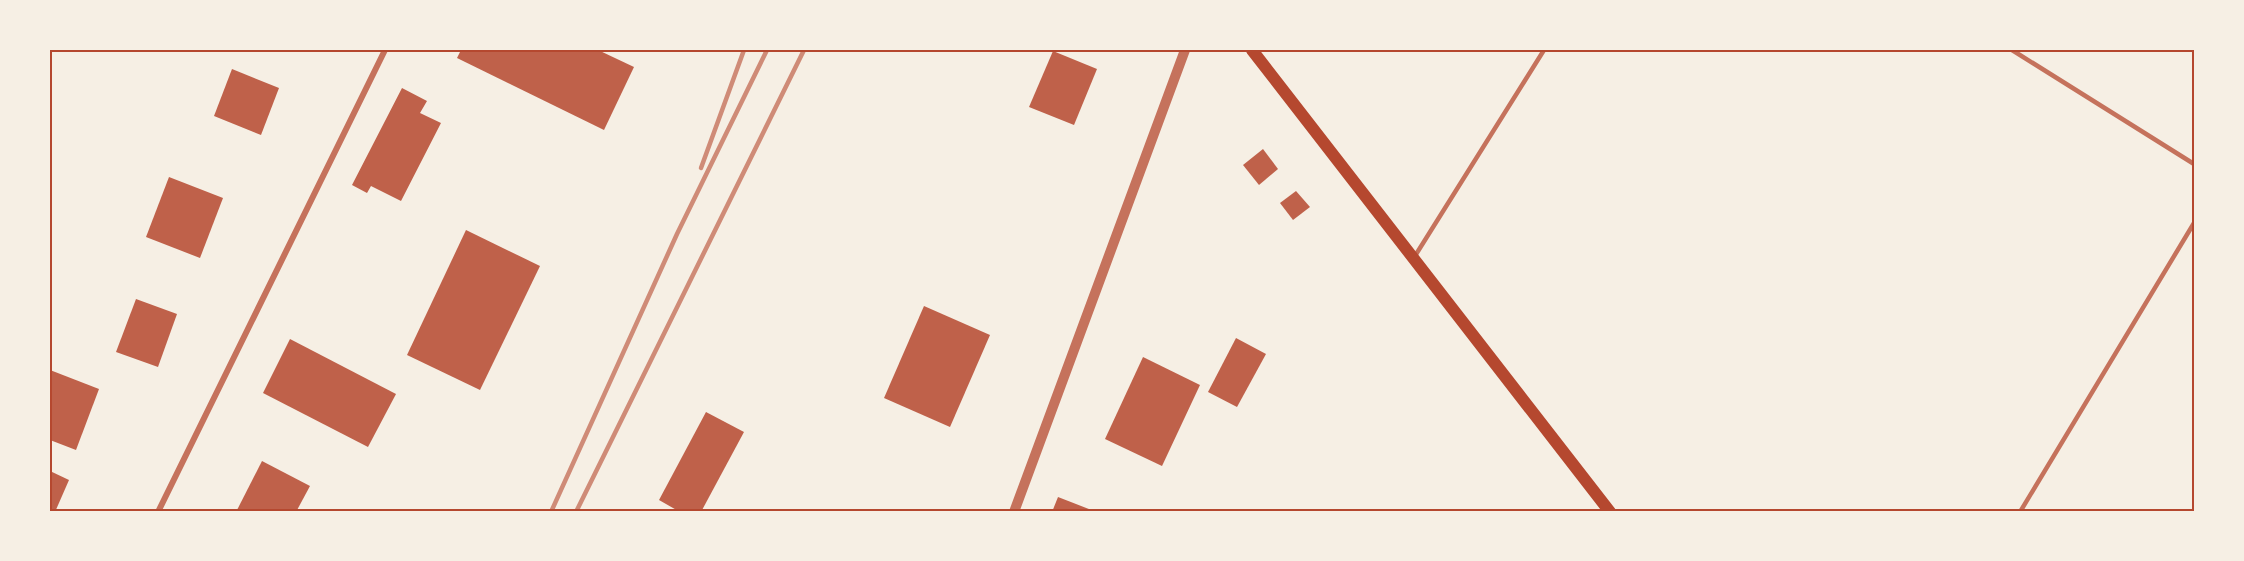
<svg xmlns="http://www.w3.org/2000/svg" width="2244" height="561" viewBox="0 0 2244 561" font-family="'DM Sans',sans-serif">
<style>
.building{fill:#bf614a}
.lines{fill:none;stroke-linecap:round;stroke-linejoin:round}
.service{stroke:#c5725c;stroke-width:4.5}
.minor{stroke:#c5725c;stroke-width:6}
.tertiary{stroke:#c5725c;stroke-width:10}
.secondary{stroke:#b5482f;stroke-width:12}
.rail{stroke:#cf8b77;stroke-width:4.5}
.neatline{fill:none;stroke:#b5482f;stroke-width:2}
</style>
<rect width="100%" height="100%" fill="#f6efe4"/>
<g class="building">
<path d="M461 50H598L634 67 604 130 457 58Z"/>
<path d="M1053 51 1097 69 1074 125 1029 107Z"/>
<path d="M232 69 279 88 261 135 214 116Z"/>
<path d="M402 88 427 101 420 113 441 123 401 201 371 186 367 193 352 185Z"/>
<path d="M1263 149 1278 169 1259 185 1243 165Z"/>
<path d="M169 177 223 198 200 258 146 237Z"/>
<path d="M1296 191 1310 207 1293 220 1280 203Z"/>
<path d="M466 230 540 266 480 390 407 355Z"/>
<path d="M136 299 177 314 158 367 116 352Z"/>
<path d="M924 306 990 335 950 427 884 398Z"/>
<path d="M1236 338 1266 354 1237 407 1208 392Z"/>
<path d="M290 339 396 394 368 447 263 393Z"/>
<path d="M1143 357 1200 385 1162 466 1105 439Z"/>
<path d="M50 370 99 389 76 450 50 440Z"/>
<path d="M706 412 744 432 701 512H680L659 500Z"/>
<path d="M262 461 310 486 296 512H236Z"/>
<path d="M50 471 69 480 55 512H50Z"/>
<path d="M1058 497 1094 511V512H1052Z"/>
</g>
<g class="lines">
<g class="service">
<path d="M2012 50 2194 164"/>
<path d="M1415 256 1544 50"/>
<path d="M2020 512 2194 223"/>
</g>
<path class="minor" d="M158 512 385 50"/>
<path class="tertiary" d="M1014 512 1185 50"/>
<path class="secondary" d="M1252 50 1610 512"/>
<g class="rail">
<path d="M701 168 744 50"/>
<path d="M551 512 677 234 767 50"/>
<path d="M576 512 804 50"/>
</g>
</g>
<rect width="2244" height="561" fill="none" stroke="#f6efe4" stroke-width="102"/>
<rect x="51" y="51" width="2142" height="459" class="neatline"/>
</svg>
